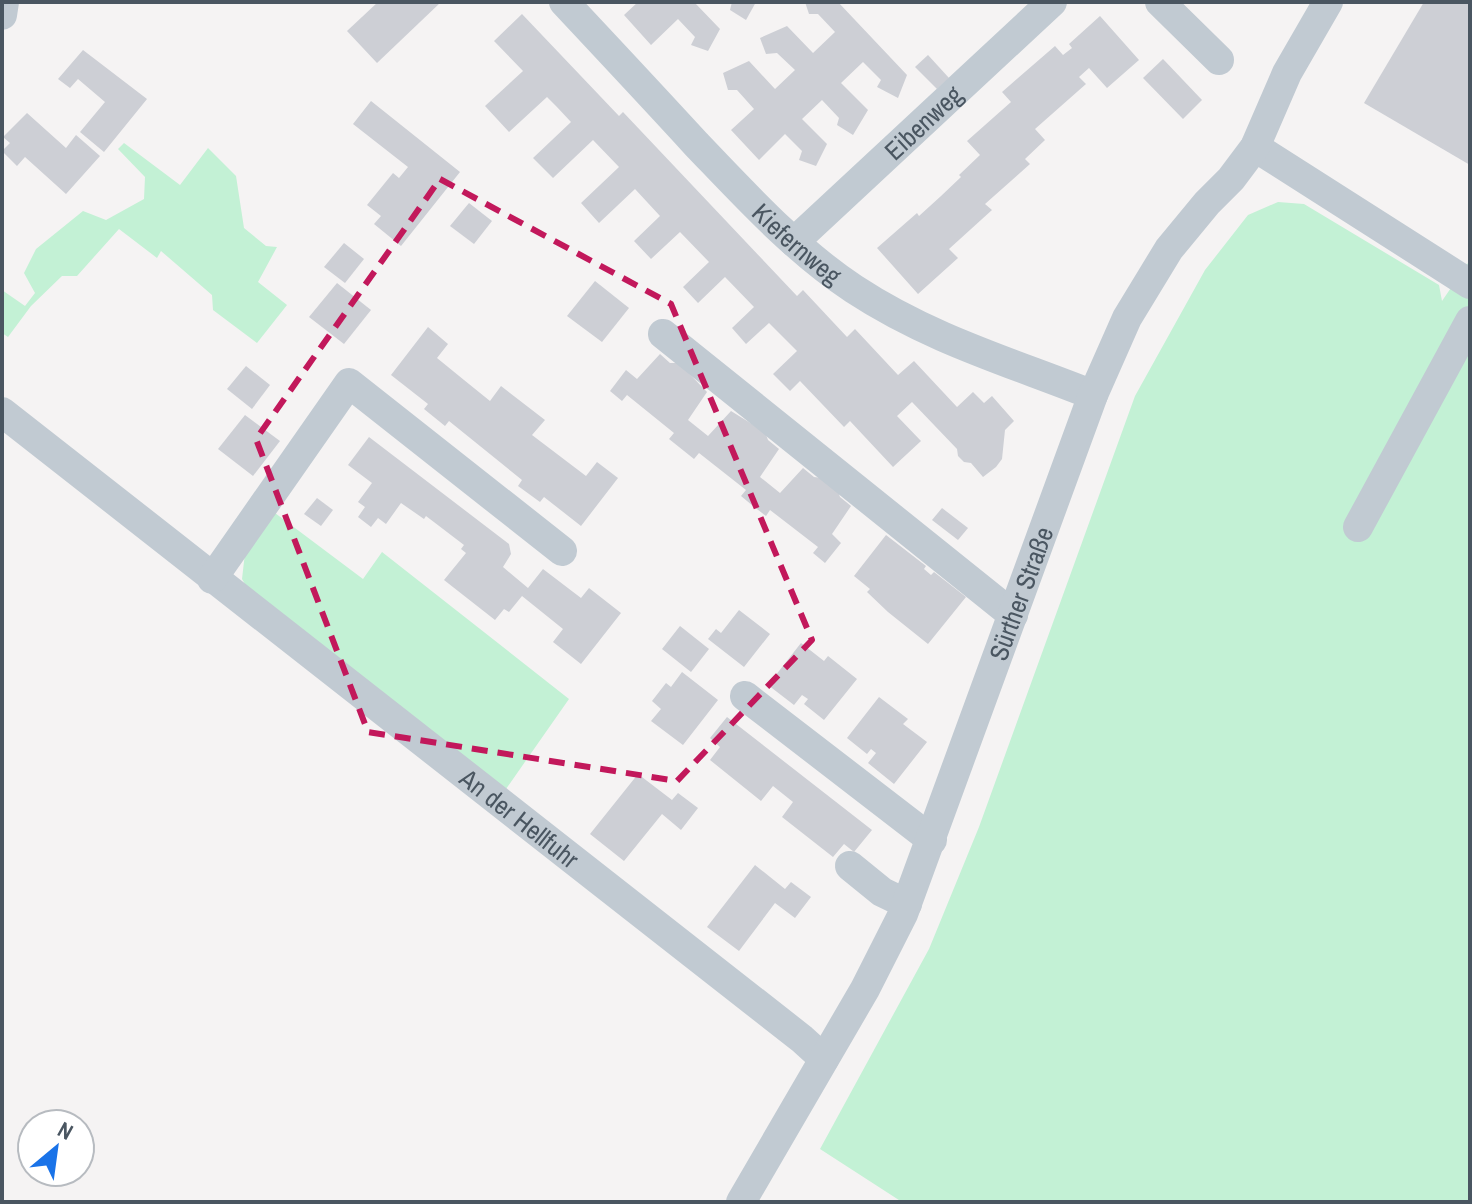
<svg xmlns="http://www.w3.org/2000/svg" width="1472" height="1204" viewBox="0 0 1472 1204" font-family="'Archivo Narrow',sans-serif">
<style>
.green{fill:#c3f1d5}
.building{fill:#cdcfd5}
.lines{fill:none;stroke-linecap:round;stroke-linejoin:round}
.minor{stroke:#c1cad2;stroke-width:30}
.marked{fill:none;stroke:#c2185b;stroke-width:6;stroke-dasharray:16 10;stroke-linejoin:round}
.labels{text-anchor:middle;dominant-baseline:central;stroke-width:8;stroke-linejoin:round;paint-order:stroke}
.street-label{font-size:26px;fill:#4a5661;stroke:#fff}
</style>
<rect width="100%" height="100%" fill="#f5f3f3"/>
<g class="green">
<path d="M124 143 180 185 208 148 236 176 244 228 266 246 277 247 258 282 287 305 257 343 213 310 212 295 161 251 157 258 119 229 77 276H62L31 306 8 337 2 333V290L25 306 35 293 24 273 36 249 83 211 106 220 144 199 145 177 118 149Z"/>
<path d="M1278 202 1304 204 1439 285 1442 301 1470 260V1202H902L820 1149 929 949 979 827 1135 396 1205 270 1248 215Z"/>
<path d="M275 513 363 579 382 552 569 699 506 789 255 601 242 579 245 553Z"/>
</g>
<g class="building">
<path d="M378 2H441L377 63 347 31Z"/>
<path d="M638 2H696L695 3 720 29 708 51 691 45 695 37 678 19 651 45 624 15Z"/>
<path d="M732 2H756L746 20 730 10Z"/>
<path d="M805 2H838L907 75 898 98 877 87 881 80 863 62 841 83 868 110 853 135 837 125 839 118 822 100 802 119 827 144 816 166 799 160 802 151 785 134 759 160 731 130 754 109 737 90H728L723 73 749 61 775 89 795 70 777 53 766 54 760 38 787 26 813 53 835 32 818 14H809Z"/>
<path d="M1424 2H1470V165L1364 103Z"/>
<path d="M522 14 619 116 623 112 797 296 803 290 847 337 855 329 898 375 914 361 957 407 973 392 984 403 992 396 1014 421 1005 430 1002 459 996 467 983 477 971 463 964 462 958 456 957 449 912 402 897 416 921 441 893 467 850 421 844 427 800 381 790 391 773 374 797 351 769 323 746 344 732 328 754 307 725 277 698 303 683 287 709 262 680 232 651 259 634 241 660 216 635 189 599 223 581 203 619 167 593 140 553 178 533 158 571 122 556 106 547 97 509 132 485 106 523 71 494 41Z"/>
<path d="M1100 16 1139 60 1107 88 1089 68 1079 77 1086 84 1035 129 1045 140 1025 159 1030 164 985 204 992 210 949 249 958 258 918 294 877 248 917 213 919 216 941 196 961 177 959 175 980 155 967 141 1011 102 1002 92 1055 46 1063 55 1072 48 1069 44Z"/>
<path d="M83 50 147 99 104 152 80 132 105 102 78 79 70 88 58 79Z"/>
<path d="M928 55 949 78 937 89 915 67Z"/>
<path d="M1163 59 1202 100 1183 119 1143 78Z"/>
<path d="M371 101 460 172 401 246 374 224 381 216 367 205 393 173 399 178 408 167 353 124Z"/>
<path d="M27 113 66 148 76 135 100 156 66 194 25 157 17 166 2 151 10 143 3 137Z"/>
<path d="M469 203 492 221 474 244 450 226Z"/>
<path d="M344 243 364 259 345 283 324 267Z"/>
<path d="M595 281 629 308 602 342 567 316Z"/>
<path d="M337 283 371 310 344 344 309 317Z"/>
<path d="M428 327 448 344 437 358 464 380 490 401 501 386 545 420 532 435 586 476 597 462 618 478 581 526 544 497 540 502 518 486 522 480 449 421 445 426 424 409 428 404 391 375Z"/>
<path d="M660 354 670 363H679L707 392 688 420 708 436 731 411 765 432 768 440 779 449 760 477 780 493 803 468 814 477 822 478 837 489 840 497 851 506 832 534 841 543 825 563 813 553 818 547 770 510 766 516 753 506 741 496 746 490 699 453 694 459 669 439 674 433 627 395 622 401 610 391 626 370 637 379Z"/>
<path d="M246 366 270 385 252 409 227 389Z"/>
<path d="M245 415 280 441 253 476 218 449Z"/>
<path d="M369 437 509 544 511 554 503 567 528 588 543 569 581 598 589 588 621 613 581 664 553 642 563 629 522 596 509 612 504 609 495 620 444 580 466 553 461 549 464 545 426 516 424 519 401 503 386 524 378 518 371 527 358 517 365 507 358 502 372 483 348 465Z"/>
<path d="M317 498 333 510 321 526 304 514Z"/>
<path d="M942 508 968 528 958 540 932 520Z"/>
<path d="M886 535 926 566 924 569 931 575 934 572 966 597 928 644 888 612 867 592 870 589 854 576Z"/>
<path d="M739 610 770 634 744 667 708 639 716 629 721 633Z"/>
<path d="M680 626 709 649 691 672 662 649Z"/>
<path d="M801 643 824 661 828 656 857 679 824 720 804 704 808 699 802 695 794 705 768 685Z"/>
<path d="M682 672 718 700 683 745 651 721 661 709 652 701 666 683 671 687Z"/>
<path d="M879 697 908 719 903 724 927 742 894 784 868 763 876 753 871 749 867 754 847 738Z"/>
<path d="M727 717 872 830 854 852 844 844 833 857 782 817 793 802 773 786 761 801 710 760 720 747 710 738Z"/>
<path d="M638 774 672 800 678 793 698 808 681 830 662 814 624 861 590 834Z"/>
<path d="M755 865 785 889 791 882 811 897 795 918 775 903 739 951 707 927Z"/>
</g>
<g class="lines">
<g class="minor">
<path id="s1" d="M564 2C609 50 653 97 697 145 746 196 795 250 854 289 930 339 1010 362 1093 395"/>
<path d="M1160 2 1219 60"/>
<path d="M2 15 4 2"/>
<path d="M1255 147 1470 284"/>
<path id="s2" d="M794 242 1052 2"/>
<path d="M663 334 1013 615"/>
<path id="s3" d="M2 412 802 1039 824 1059"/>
<path d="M1358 527 1470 321"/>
<path d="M212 579 349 383 562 551"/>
<path d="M745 696 932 840"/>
<path d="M850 866 882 892 907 904"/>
<path id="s4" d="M741 1202 865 989 903 914 1093 395 1127 318 1169 249 1207 203 1231 179 1255 147 1287 73 1328 2"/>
</g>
</g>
<path class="marked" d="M440 179 671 304 812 640 677 781 368 732 256 439Z"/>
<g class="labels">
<g class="street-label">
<text stroke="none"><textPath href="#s2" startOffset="176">Eibenweg</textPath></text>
<text stroke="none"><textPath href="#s1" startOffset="336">Kiefernweg</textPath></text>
<text stroke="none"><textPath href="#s4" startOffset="672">Sürther Straße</textPath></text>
<text stroke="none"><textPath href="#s3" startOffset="658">An der Hellfuhr</textPath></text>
</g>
</g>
<rect width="1472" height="1204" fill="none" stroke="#4a5661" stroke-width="8"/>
<g transform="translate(56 1148) rotate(29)"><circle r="38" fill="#ffffff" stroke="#b7bbc0" stroke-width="2"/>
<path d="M0-6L14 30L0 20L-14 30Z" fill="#1a73e8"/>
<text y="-12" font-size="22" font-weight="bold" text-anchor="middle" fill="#4a5661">N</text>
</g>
</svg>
